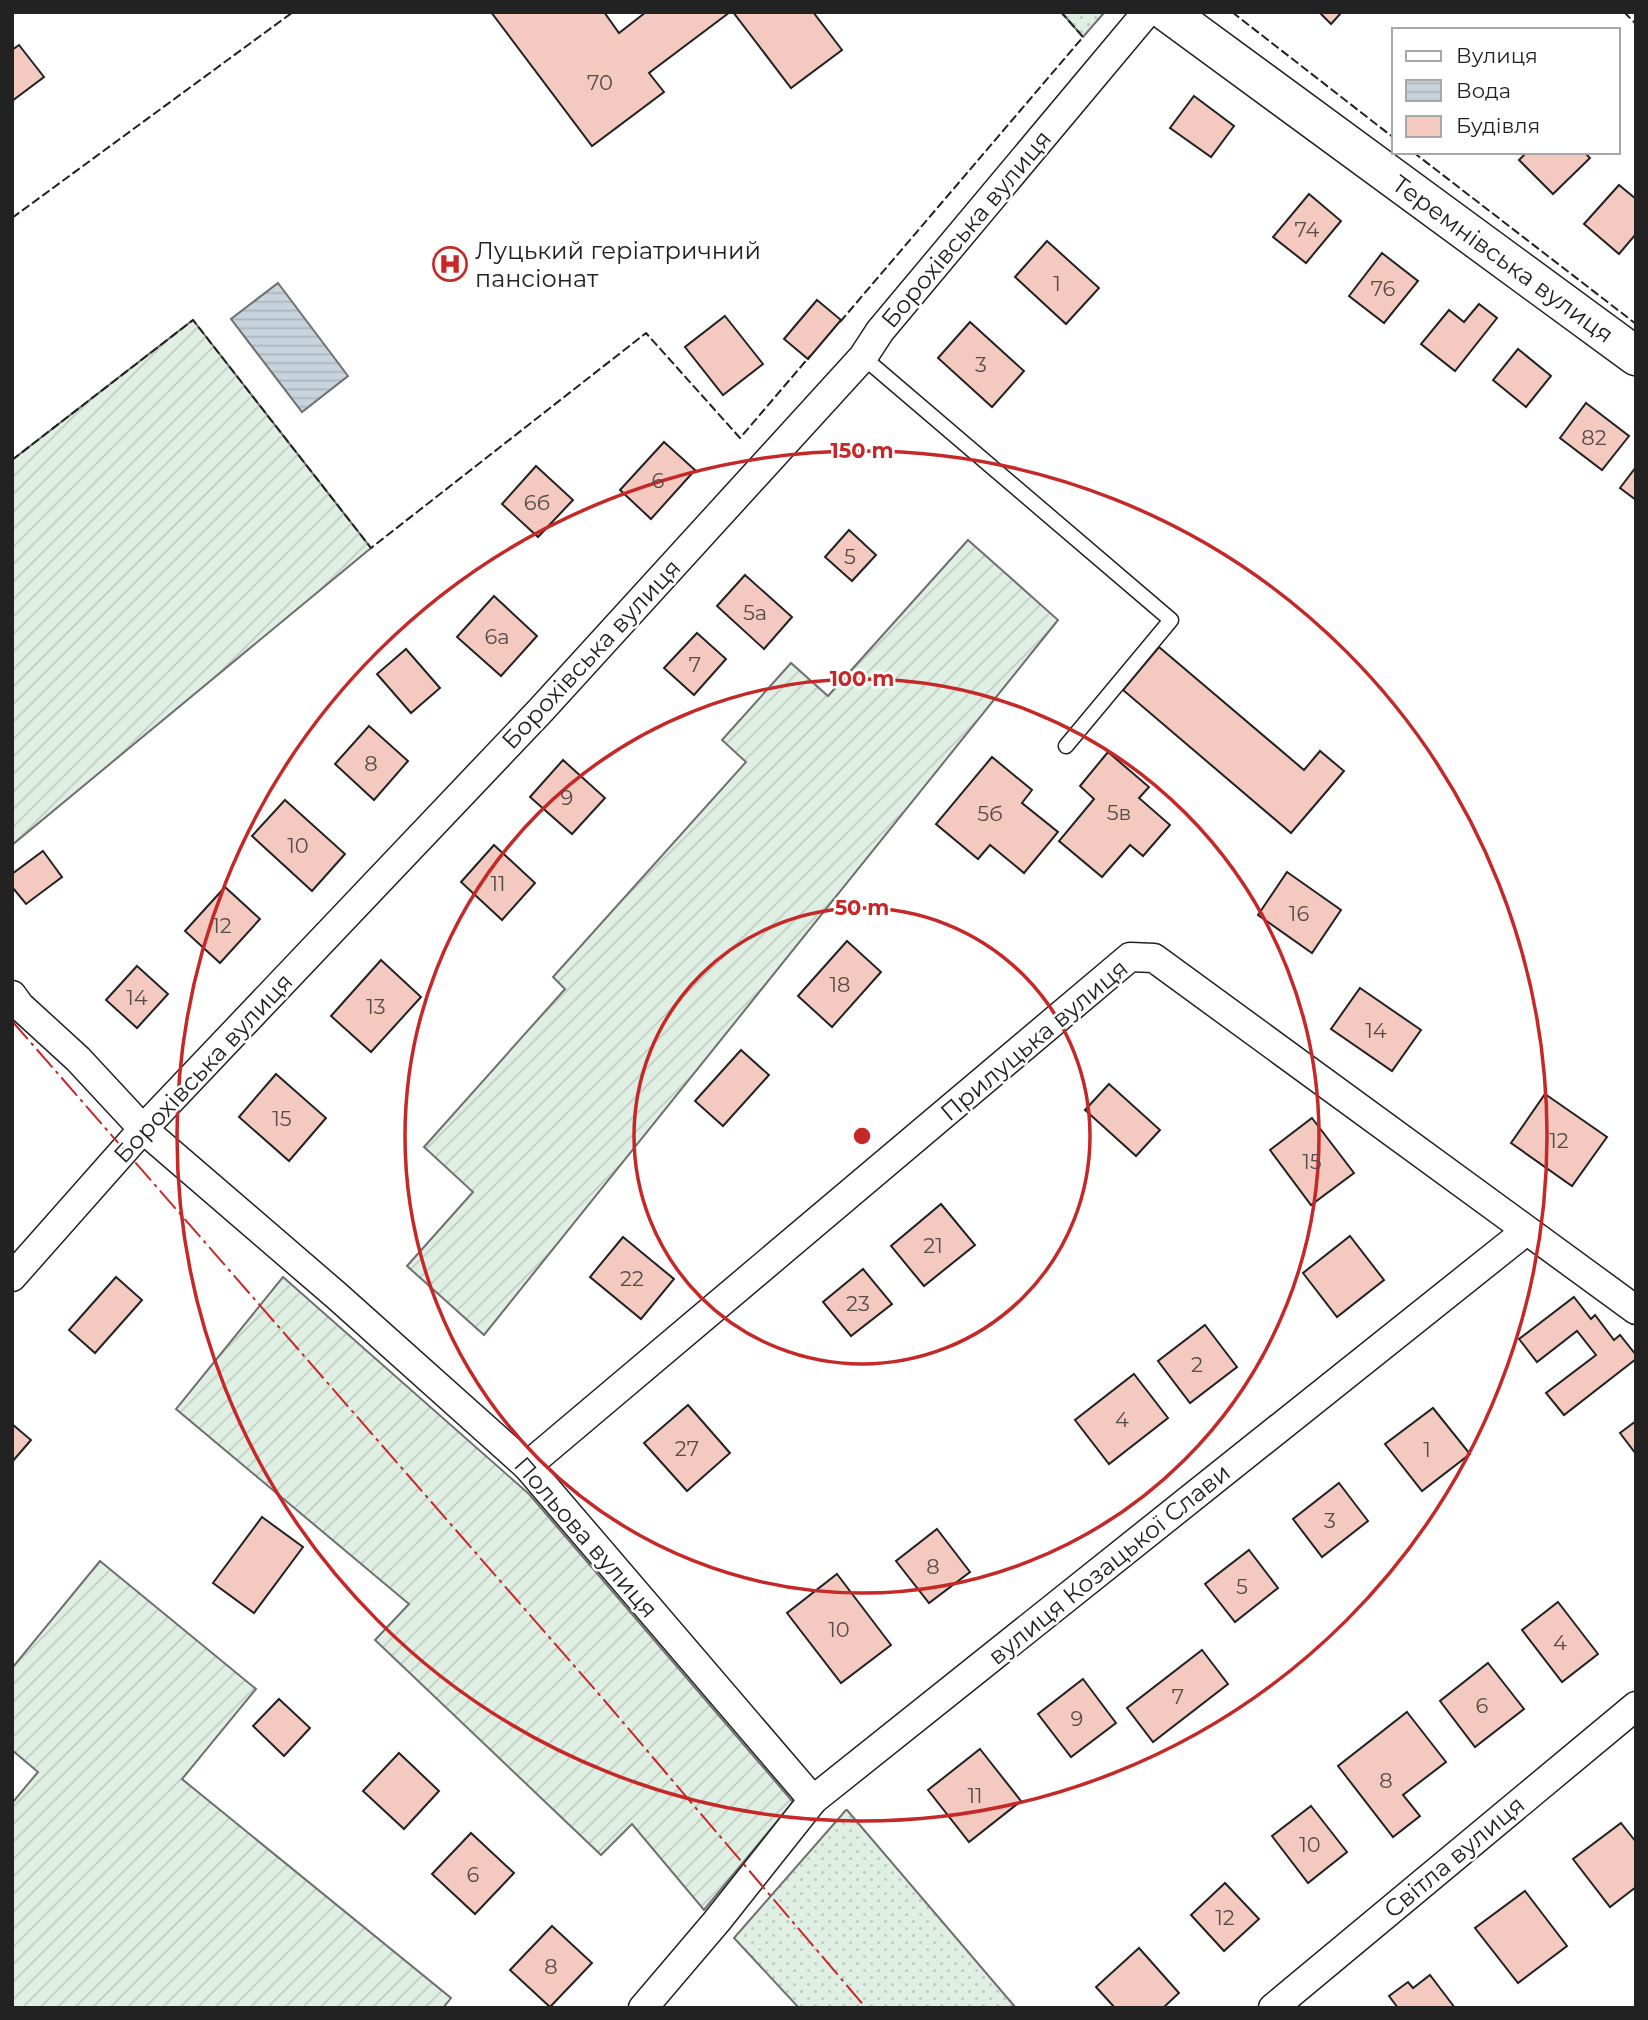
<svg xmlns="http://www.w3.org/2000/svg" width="1648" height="2020" viewBox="0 0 1648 2020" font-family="Montserrat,sans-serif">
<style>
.grass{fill:url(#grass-dots);stroke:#6f6f6f;stroke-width:2}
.garden{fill:url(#garden-furrows);stroke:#6f6f6f;stroke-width:2}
.water{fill:url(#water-rules);stroke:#6f6f6f;stroke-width:2}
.building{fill:#f3c9c0;stroke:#222;stroke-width:2}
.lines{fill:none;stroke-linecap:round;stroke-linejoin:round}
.lane-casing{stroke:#222;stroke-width:17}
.street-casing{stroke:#222;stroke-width:31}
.secondary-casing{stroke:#222;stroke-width:41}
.lane{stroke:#fff;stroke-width:14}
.street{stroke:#fff;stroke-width:28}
.secondary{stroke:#fff;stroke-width:38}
.fence{stroke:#222;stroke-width:2;stroke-dasharray:9 3.5;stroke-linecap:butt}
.power{stroke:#c62828;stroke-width:2;stroke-dasharray:24 5 3.5 5;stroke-linecap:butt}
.ring{fill:none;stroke:#c62828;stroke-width:3.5}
.labels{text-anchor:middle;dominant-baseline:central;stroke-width:5;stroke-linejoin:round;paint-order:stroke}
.number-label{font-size:21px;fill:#564c4a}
.street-label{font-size:24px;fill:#222;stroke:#fff}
.poi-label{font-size:24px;fill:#222;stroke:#fff;text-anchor:start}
.centre{fill:#c62828;stroke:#fff;stroke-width:3.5}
.ring-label{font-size:21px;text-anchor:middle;font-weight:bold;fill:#c62828;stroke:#fff;stroke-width:5;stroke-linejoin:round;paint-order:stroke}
</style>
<defs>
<pattern id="grass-dots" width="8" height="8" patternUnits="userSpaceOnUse" patternTransform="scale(1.75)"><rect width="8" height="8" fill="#e0efe3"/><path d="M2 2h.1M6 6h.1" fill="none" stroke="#c0cdc2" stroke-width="1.8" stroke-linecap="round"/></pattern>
<pattern id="garden-furrows" width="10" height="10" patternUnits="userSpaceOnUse" patternTransform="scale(1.75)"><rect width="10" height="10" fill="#e0efe3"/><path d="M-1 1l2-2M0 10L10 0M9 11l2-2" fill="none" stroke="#c0cdc2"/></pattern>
<pattern id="water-rules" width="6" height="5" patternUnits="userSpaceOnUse" patternTransform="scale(1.75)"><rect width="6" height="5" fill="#c7d3dd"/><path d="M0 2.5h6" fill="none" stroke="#abb5bd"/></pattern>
</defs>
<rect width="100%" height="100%" fill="#fff"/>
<g class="grass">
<path d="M1061 12H1102L1103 14 1083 37Z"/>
<path d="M846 1810H847L1016 2008H799L734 1938Z"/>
</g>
<g class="garden">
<path d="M193 320 371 548 12 845V460Z"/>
<path d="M968 540 1058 620 484 1335 407 1266 473 1192 424 1147 565 989 553 977 746 762 722 740 791 663 828 696Z"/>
<path d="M283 1277 529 1494 793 1802 704 1910 632 1824 601 1855 375 1640 409 1604 176 1409Z"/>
<path d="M100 1561 256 1689 182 1779 451 1998 443 2008H12V1803L38 1772 12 1750V1668Z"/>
</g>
<path class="water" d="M278 283 348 376 302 412 231 319Z"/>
<g class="building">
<path d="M491 12H604L619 33 646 12H730L649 73 664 92 592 146Z"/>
<path d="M733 12H813L842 50 791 88Z"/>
<path d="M1319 12H1342L1331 24Z"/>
<path d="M19 45 44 77 12 101V50Z"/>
<path d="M1194 96 1234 126 1211 157 1170 128Z"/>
<path d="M1527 152H1584L1590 158 1553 194 1519 160Z"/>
<path d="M1619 185 1636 199V234L1619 254 1584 224Z"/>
<path d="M1309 194 1341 221 1306 263 1273 237Z"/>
<path d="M1047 241 1099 288 1066 324 1015 277Z"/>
<path d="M1382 253 1418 281 1384 323 1349 296Z"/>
<path d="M817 300 841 320 808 359 784 339Z"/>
<path d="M1479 304 1497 318 1455 371 1421 344 1449 310 1464 322Z"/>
<path d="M725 316 763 364 723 395 685 347Z"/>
<path d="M970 322 1024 371 992 407 938 358Z"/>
<path d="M1518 349 1551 376 1526 407 1493 380Z"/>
<path d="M1586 403 1629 436 1602 470 1560 438Z"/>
<path d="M664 442 695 470 651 519 620 490Z"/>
<path d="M536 466 573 500 538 537 502 504Z"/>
<path d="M1636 467V500L1620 488Z"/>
<path d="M849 530 876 555 852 581 825 557Z"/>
<path d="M745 575 792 617 764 649 717 606Z"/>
<path d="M494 596 537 636 501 676 457 637Z"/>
<path d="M697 633 726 659 694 695 664 668Z"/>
<path d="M1159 647 1304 770 1320 751 1344 771 1291 833 1123 690Z"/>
<path d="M406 649 440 688 411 713 377 674Z"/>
<path d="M369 726 408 761 374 800 335 764Z"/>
<path d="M1108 752 1149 787 1139 798 1170 825 1143 856 1130 845 1102 877 1059 841 1094 799 1080 786Z"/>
<path d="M992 757 1032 790 1022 803 1058 832 1024 873 990 845 978 859 936 824Z"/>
<path d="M563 760 605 798 572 834 530 797Z"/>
<path d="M285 800 345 854 312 891 252 836Z"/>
<path d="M494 845 535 883 502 920 461 882Z"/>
<path d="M43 851 62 877 26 904 12 887V874Z"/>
<path d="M1287 872 1341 910 1312 953 1258 915Z"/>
<path d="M225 887 260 919 220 963 185 931Z"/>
<path d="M847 941 881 972 832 1027 798 996Z"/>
<path d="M381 960 421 997 371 1052 331 1016Z"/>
<path d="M137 966 168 994 137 1028 106 1000Z"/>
<path d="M1360 988 1421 1030 1392 1071 1331 1029Z"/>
<path d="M741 1050 769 1075 723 1126 695 1101Z"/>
<path d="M276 1074 326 1118 289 1161 239 1117Z"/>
<path d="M1109 1084 1160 1130 1136 1156 1085 1110Z"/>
<path d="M1545 1094 1607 1137 1572 1186 1511 1143Z"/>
<path d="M1312 1118 1354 1173 1311 1205 1270 1150Z"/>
<path d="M941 1204 975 1245 924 1286 891 1246Z"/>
<path d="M1350 1236 1384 1280 1337 1317 1303 1273Z"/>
<path d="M623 1237 674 1279 641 1319 590 1277Z"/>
<path d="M863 1269 892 1304 851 1336 823 1302Z"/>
<path d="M116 1277 142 1300 95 1353 69 1330Z"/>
<path d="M1574 1297 1591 1319 1595 1315 1614 1340 1620 1335 1636 1355V1359L1564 1415 1546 1393 1596 1355 1577 1331 1537 1362 1519 1339Z"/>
<path d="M1205 1325 1237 1367 1190 1403 1158 1361Z"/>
<path d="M1134 1374 1168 1418 1109 1464 1075 1420Z"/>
<path d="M688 1405 730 1453 687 1491 644 1443Z"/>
<path d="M1433 1408 1470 1454 1422 1491 1385 1444Z"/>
<path d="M1636 1421V1454L1620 1433Z"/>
<path d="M12 1424 31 1440 12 1462Z"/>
<path d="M1339 1483 1368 1521 1322 1557 1293 1519Z"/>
<path d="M262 1517 303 1547 254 1613 213 1583Z"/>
<path d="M937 1529 970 1572 929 1603 896 1561Z"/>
<path d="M1249 1550 1278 1588 1235 1622 1205 1584Z"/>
<path d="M837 1574 891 1645 841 1683 787 1613Z"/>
<path d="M1558 1602 1598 1654 1562 1682 1522 1630Z"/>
<path d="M1202 1650 1228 1684 1153 1742 1127 1708Z"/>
<path d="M1488 1663 1524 1709 1475 1747 1440 1701Z"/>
<path d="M1083 1679 1116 1723 1071 1757 1038 1714Z"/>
<path d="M279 1699 310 1728 284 1756 253 1726Z"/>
<path d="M1407 1712 1446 1762 1403 1795 1420 1816 1393 1837 1338 1766Z"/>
<path d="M980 1749 1021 1801 969 1842 928 1790Z"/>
<path d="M399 1753 439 1791 404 1829 363 1791Z"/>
<path d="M1311 1806 1347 1852 1308 1883 1272 1836Z"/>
<path d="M1621 1823 1636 1842V1887L1610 1907 1573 1859Z"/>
<path d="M471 1833 514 1873 475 1914 432 1874Z"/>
<path d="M1225 1883 1259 1919 1224 1951 1191 1915Z"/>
<path d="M1525 1891 1567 1946 1518 1983 1475 1928Z"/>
<path d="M552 1926 592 1963 550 2007 510 1970Z"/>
<path d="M1139 1948 1179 1993 1163 2008H1115L1096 1987Z"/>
<path d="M1430 1975 1455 2008H1398L1389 1996 1408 1982 1413 1988Z"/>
</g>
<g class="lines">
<g class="lane-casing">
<path id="lane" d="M863 357 1171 620 1066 746"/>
</g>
<g class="street-casing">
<g id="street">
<path d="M12 995 20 1006 78 1059 143 1129 337 1296 527 1466 813 1800"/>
<path d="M12 1277 143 1129 541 710 863 357 880 331 1147 12"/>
<path d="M527 1466 1130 957 1154 958 1636 1310"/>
<path d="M643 2008 717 1921 813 1800 1526 1231"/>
<path d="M1273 2008 1636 1706"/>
</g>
</g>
<g class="secondary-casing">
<path id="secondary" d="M1167 12 1636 356"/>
</g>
<use href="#lane" class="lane"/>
<use href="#street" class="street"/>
<use href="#secondary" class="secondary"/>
<g class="fence">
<path d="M1232 12 1394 138"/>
<path d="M1624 12 1636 24"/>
<path d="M1413 152 1636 324"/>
<path d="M12 218 293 12"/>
<path d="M840 322 1083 37 1061 12"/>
<path d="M12 460 193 320 371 548 646 333 740 438 810 356"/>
</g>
<path class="power" d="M12 1021 604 1700 866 2008"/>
</g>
<g class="ring">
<circle cx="862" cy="1136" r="228"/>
<circle cx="862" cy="1136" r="457"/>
<circle cx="862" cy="1136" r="685"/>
</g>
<defs>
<g id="hospital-ring" transform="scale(1.75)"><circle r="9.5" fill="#fff" stroke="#c62828" stroke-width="1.5"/><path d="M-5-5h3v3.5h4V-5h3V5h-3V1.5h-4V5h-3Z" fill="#c62828"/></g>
</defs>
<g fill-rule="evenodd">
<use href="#hospital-ring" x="450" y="264"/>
</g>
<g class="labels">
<g class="number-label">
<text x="600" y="82">70</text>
<text x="1307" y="229">74</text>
<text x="1057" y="283">1</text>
<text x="1383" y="288">76</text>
<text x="981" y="364">3</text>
<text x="1594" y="437">82</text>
<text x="658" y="480">6</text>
<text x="537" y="502">6б</text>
<text x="850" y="556">5</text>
<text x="755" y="612">5а</text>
<text x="497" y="636">6а</text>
<text x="695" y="664">7</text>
<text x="371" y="763">8</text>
<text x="567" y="797">9</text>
<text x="1119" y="812">5в</text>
<text x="990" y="813">5б</text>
<text x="298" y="845">10</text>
<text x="498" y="883">11</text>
<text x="1299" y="913">16</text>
<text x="222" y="925">12</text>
<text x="840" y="984">18</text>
<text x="137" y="997">14</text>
<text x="376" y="1006">13</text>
<text x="1376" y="1030">14</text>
<text x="282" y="1118">15</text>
<text x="1559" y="1140">12</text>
<text x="1312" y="1161">15</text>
<text x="933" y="1245">21</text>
<text x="632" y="1278">22</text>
<text x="858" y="1303">23</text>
<text x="1197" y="1364">2</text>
<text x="1122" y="1419">4</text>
<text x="687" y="1448">27</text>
<text x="1427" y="1449">1</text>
<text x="1330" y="1520">3</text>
<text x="933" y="1566">8</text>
<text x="1242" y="1586">5</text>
<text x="839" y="1629">10</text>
<text x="1560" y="1642">4</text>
<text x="1178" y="1696">7</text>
<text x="1482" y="1705">6</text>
<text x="1077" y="1718">9</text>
<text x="1386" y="1780">8</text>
<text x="975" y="1795">11</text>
<text x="1310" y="1844">10</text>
<text x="473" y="1874">6</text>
<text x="1225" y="1917">12</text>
<text x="551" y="1966">8</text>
</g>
<g class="street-label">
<text transform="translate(966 229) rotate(-50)">Борохівська вулиця</text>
<text transform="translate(1503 259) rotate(36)">Теремнівська вулиця</text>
<text transform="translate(591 654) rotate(-47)">Борохівська вулиця</text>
<text transform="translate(1034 1040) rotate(-40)">Прилуцька вулиця</text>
<text transform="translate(203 1068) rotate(-47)">Борохівська вулиця</text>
<text transform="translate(586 1537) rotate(49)">Польова вулиця</text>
<text transform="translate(1109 1564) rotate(-39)">вулиця Козацької Слави</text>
<text transform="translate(1454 1857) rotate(-40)">Світла вулиця</text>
</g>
<g class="poi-label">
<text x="475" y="250">Луцький геріатричний<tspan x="475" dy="28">пансіонат</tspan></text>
</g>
</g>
<circle cx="862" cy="1136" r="10" class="centre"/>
<g class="ring-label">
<text x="862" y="458">150 m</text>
<text x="862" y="686">100 m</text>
<text x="862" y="915">50 m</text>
</g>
<rect width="1648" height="2020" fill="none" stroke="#222222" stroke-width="28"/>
<rect x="1392" y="28" width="228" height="126" fill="#ffffff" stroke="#a7a7a7" stroke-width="2"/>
<rect x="1406" y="51" width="35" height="10" fill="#ffffff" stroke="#a7a7a7" stroke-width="2"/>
<text x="1456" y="63" font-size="21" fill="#222222">Вулиця</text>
<rect x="1406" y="80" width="35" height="21" fill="url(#water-rules)" stroke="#a7a7a7" stroke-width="2"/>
<text x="1456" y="98" font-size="21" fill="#222222">Вода</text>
<rect x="1406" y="116" width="35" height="21" fill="#f3c9c0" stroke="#a7a7a7" stroke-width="2"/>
<text x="1456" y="133" font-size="21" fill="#222222">Будівля</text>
</svg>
